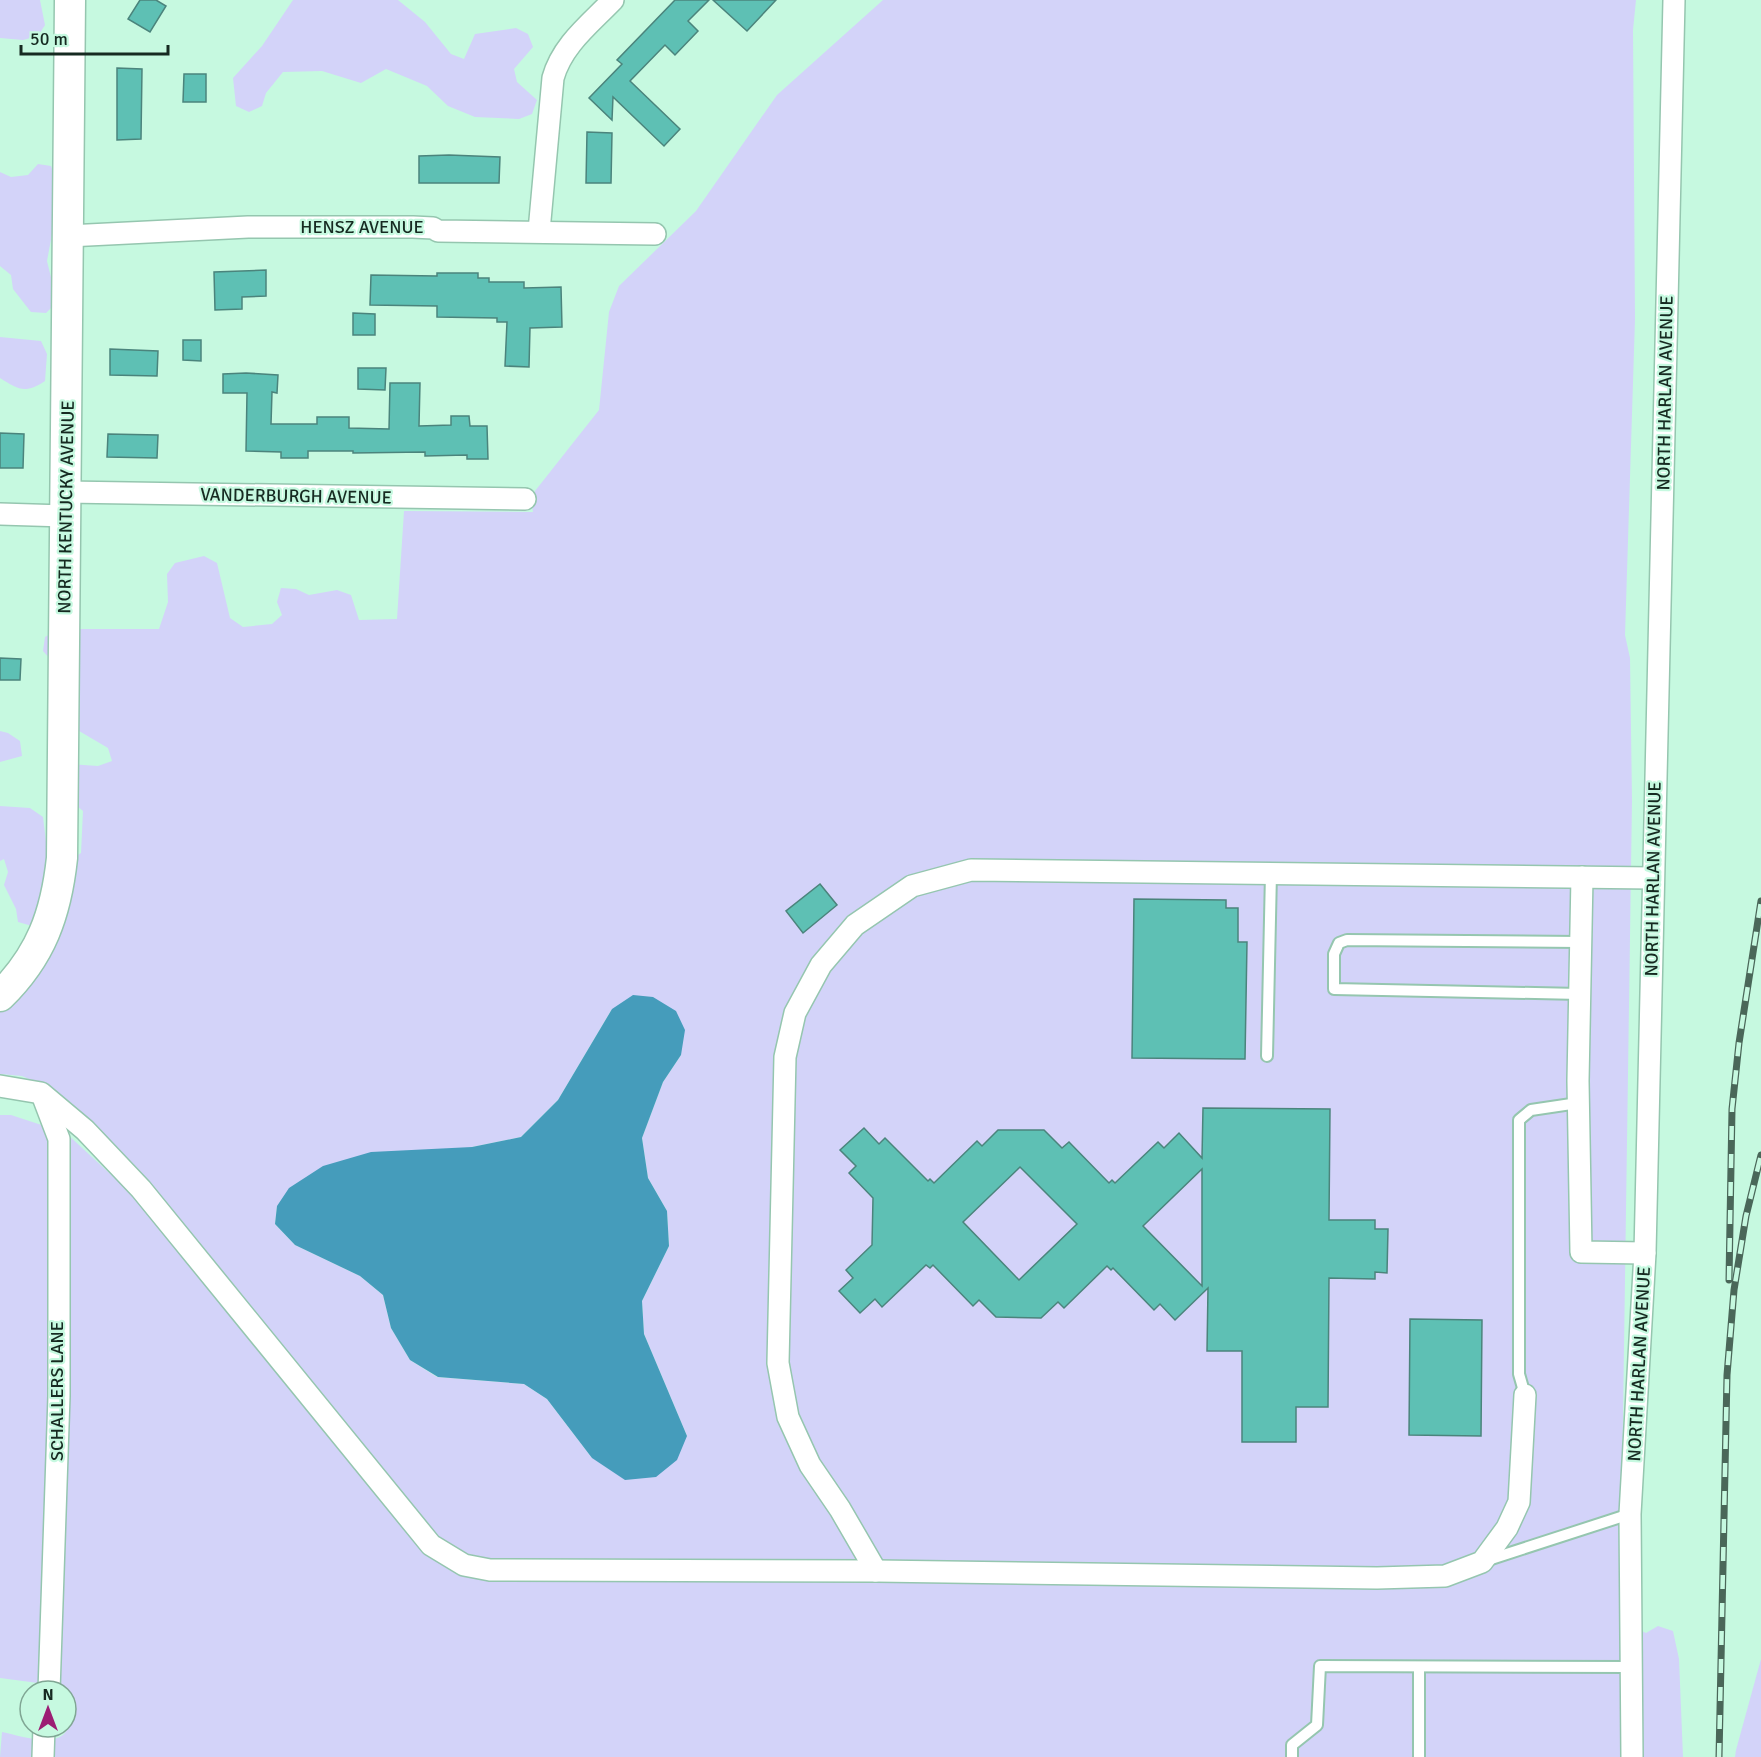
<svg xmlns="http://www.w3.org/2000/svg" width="1761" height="1757" viewBox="0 0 1761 1757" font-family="Signika,sans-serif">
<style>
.green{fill:#d3d3f9;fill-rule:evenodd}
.water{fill:#459cbb}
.building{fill:#5ec0b4;stroke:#4b847c;stroke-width:1.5;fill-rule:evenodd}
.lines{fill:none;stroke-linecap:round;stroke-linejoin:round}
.lane-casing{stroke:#95c6af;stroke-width:14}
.street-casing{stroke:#95c6af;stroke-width:24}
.secondary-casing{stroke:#95c6af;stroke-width:33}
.lane{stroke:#fff;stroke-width:10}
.street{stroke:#fff;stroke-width:21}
.secondary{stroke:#fff;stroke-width:30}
.rail-casing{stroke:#4a6759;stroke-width:7}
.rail{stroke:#c6f9e0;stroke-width:4.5;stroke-dasharray:14;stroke-linecap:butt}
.labels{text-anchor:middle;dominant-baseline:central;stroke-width:4.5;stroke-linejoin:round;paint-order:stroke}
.street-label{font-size:18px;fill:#162a21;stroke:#c6f9e0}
</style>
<rect width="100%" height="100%" fill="#c6f9e0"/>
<g class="green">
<path d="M0 0H40L45 25 38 36 23 40 0 38Z"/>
<path d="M293 0H398L425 22 451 54 464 59 475 34 516 28 528 34 533 47 514 69 517 82 537 100 532 114 519 119 475 117 448 106 427 86 386 69 361 83 322 71 283 72 266 93 262 106 249 112 236 106 233 78 262 46Z"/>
<path d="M883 0H1636L1633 30 1635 319 1625 635 1630 658 1632 800 1620 1621 1646 1633 1658 1626 1673 1631 1679 1659 1683 1757H0L2 1732C29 1738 78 1755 69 1706L66 1704V1691H49L38 1683 0 1678V1115H11L66 1133 119 1182 132 1184 139 1172 130 1161 58 1096 43 1085 22 1076 0 1074V1011L38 967 43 929 18 922 16 909 4 885 8 872 4 859 0 861V806L30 808 43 817 48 858 59 867 81 853 83 811 72 802 69 764 98 766 112 761 108 748 74 728 65 717 80 693 43 651 45 637 58 629H159L168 602 167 574 175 563 204 556 217 563 230 618 243 627 272 624 282 615 277 602 281 588 296 589 309 595 337 590 351 595 359 620 397 619 404 511 533 512 532 505 535 491 599 410 609 312 619 286 696 211 777 95ZM612 1009 681 1055 663 1082 642 1138 648 1178 667 1211 669 1246 642 1301 644 1334 687 1436 592 1458 547 1399 524 1384 437 1377 410 1360 391 1328 383 1295 360 1276 295 1245 275 1224 277 1206 472 1147 521 1137 558 1100Z"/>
<path d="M38 164 51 166 60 191 47 261 57 302 46 313 31 312 13 289 11 275 0 266V172L11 177 28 175Z"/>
<path d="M0 337 41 341 47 354 45 381C25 394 19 390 0 378Z"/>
<path d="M0 731 8 733 20 741 22 756 0 762Z"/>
<path d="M1761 1659V1757H1735L1736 1750Z"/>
</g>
<path class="water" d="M633 995 653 997 676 1011 685 1030 681 1055 663 1082 642 1138 648 1178 667 1211 669 1246 642 1301 644 1334 687 1436 677 1460 656 1477 625 1480 592 1458 547 1399 524 1384 438 1377 410 1360 391 1328 383 1295 360 1276 295 1245 275 1224 277 1206 289 1188 323 1166 371 1152 472 1147 521 1137 558 1100 612 1009Z"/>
<g class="building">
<path d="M140 0H156L166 6 150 32 128 19Z"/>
<path d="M675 0H709L688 21 698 31 675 55 665 45 630 81 680 129 664 146 613 97 612 120 589 98 622 64 617 60Z"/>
<path d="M713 0H776L747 31Z"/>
<path d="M117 68 142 69 141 139 117 140Z"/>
<path d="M184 74H206V102H183Z"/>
<path d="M587 132 612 133 611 183H586Z"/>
<path d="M449 155 500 157 499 183H419V156Z"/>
<path d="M266 270V296L242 297V309L215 310 214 272Z"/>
<path d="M437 273H478V278H489V282H524V288L561 287 562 327 530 328 529 367 505 366 507 322H497V318L437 317V306L370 305 371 275 437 276Z"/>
<path d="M353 313 375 314V335H353Z"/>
<path d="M183 340H201V361L183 360Z"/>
<path d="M110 349 158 351 157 376 110 375Z"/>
<path d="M358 368H386L385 390 358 389Z"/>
<path d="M246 373 278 375 277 393 272 392 271 424H317V417H349V428L389 429 390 383H420L419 426 451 425V416H469L470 426H487L488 459H467V455L425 456V452L353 453V451H308V458H281V452L246 451 247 393H223V374Z"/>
<path d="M0 433 24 434 23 468H0Z"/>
<path d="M108 434 158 435 157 458 107 457Z"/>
<path d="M0 658 21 659 20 680H0Z"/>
<path d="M820 884 837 905 803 933 786 911Z"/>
<path d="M1134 899 1226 900V908H1238V942H1247L1245 1059 1132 1058Z"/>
<path d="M1203 1108 1330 1109 1329 1220H1375V1229H1388L1387 1273 1375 1272V1279L1329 1278 1328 1407H1296V1442H1242V1351H1207L1208 1288 1175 1320 1160 1304 1154 1310 1113 1268 1111 1270 1107 1266 1064 1308 1058 1302 1041 1318 996 1317 979 1300 973 1306 933 1265 930 1268 926 1265 882 1307 875 1299 860 1313 839 1291 853 1278 846 1270 872 1245 873 1198 849 1173 856 1166 840 1150 864 1128 879 1144 885 1138 928 1181 930 1179 934 1183 977 1141 982 1146 998 1130H1044L1062 1148 1069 1142 1109 1183 1112 1180 1115 1183 1158 1142 1164 1148 1179 1133 1202 1158ZM1020 1167 1077 1224 1019 1280 963 1222ZM1202 1169V1286L1143 1226Z"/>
<path d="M1410 1319 1482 1320 1481 1436 1409 1435Z"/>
</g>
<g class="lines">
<g class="lane-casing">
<g id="lane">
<path d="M1580 994 1334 989V954L1339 943 1347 940 1580 942"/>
<path d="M1267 1056 1271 873"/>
<path d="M1525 1395 1519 1374V1120L1531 1110 1578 1103"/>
<path d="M1485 1561 1630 1514"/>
<path d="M1292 1757V1745L1317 1725 1320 1666 1632 1667"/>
<path d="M1419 1757V1667"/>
</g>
</g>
<g class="street-casing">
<g id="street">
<path d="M539 231 553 78C562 45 590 24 613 0"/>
<path d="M68 236 248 227H413L433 228 438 231 655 234"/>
<path d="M66 492 525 499"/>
<path d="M0 514 65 516"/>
<path d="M1582 877 1578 1081 1581 1252 1645 1253"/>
<path d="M0 1086 41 1093 85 1130 141 1189 431 1545 464 1565 490 1570 876 1571 1377 1578 1445 1576 1482 1562 1507 1528 1519 1502 1525 1395"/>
<path d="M43 1097 59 1139V1396L49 1691"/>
<path d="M876 1571 840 1509 810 1465 788 1417 778 1363 785 1057 795 1013 821 965 855 925 912 886 971 870 1653 878"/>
<path d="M43 1757 44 1727"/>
<path d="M1632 1757 1630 1514 1645 1253 1674 0"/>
</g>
</g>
<g class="secondary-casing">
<path id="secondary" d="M0 996C41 956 56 914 62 858L70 0"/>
</g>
<use href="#lane" class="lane"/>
<use href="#street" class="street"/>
<use href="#secondary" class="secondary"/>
<g class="rail-casing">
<g id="rail">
<path d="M1729 1280 1732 1109 1739 1043 1761 901"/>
<path d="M1719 1757 1727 1375 1734 1290 1746 1216 1761 1155"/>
</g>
</g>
<use href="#rail" class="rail"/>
</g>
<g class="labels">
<g class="street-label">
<text x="362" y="227">HENSZ AVENUE</text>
<text transform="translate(1665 393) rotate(-89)">NORTH HARLAN AVENUE</text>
<text transform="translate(296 496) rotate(1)">VANDERBURGH AVENUE</text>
<text transform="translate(66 507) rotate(-89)">NORTH KENTUCKY AVENUE</text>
<text transform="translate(1653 879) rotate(-89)">NORTH HARLAN AVENUE</text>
<text transform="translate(1639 1364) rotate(-87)">NORTH HARLAN AVENUE</text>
<text transform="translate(57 1391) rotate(-90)">SCHALLERS LANE</text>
</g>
</g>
<g transform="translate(48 1709)"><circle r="28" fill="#c6f9e0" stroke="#80a694" stroke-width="1.5"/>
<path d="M0-4.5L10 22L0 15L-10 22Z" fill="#9c1e74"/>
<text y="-9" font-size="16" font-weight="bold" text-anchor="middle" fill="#162a21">N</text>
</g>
<path d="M21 45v9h147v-9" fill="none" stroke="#162a21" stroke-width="3"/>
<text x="30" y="45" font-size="18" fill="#162a21" stroke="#c6f9e0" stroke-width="4.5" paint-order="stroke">50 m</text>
</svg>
